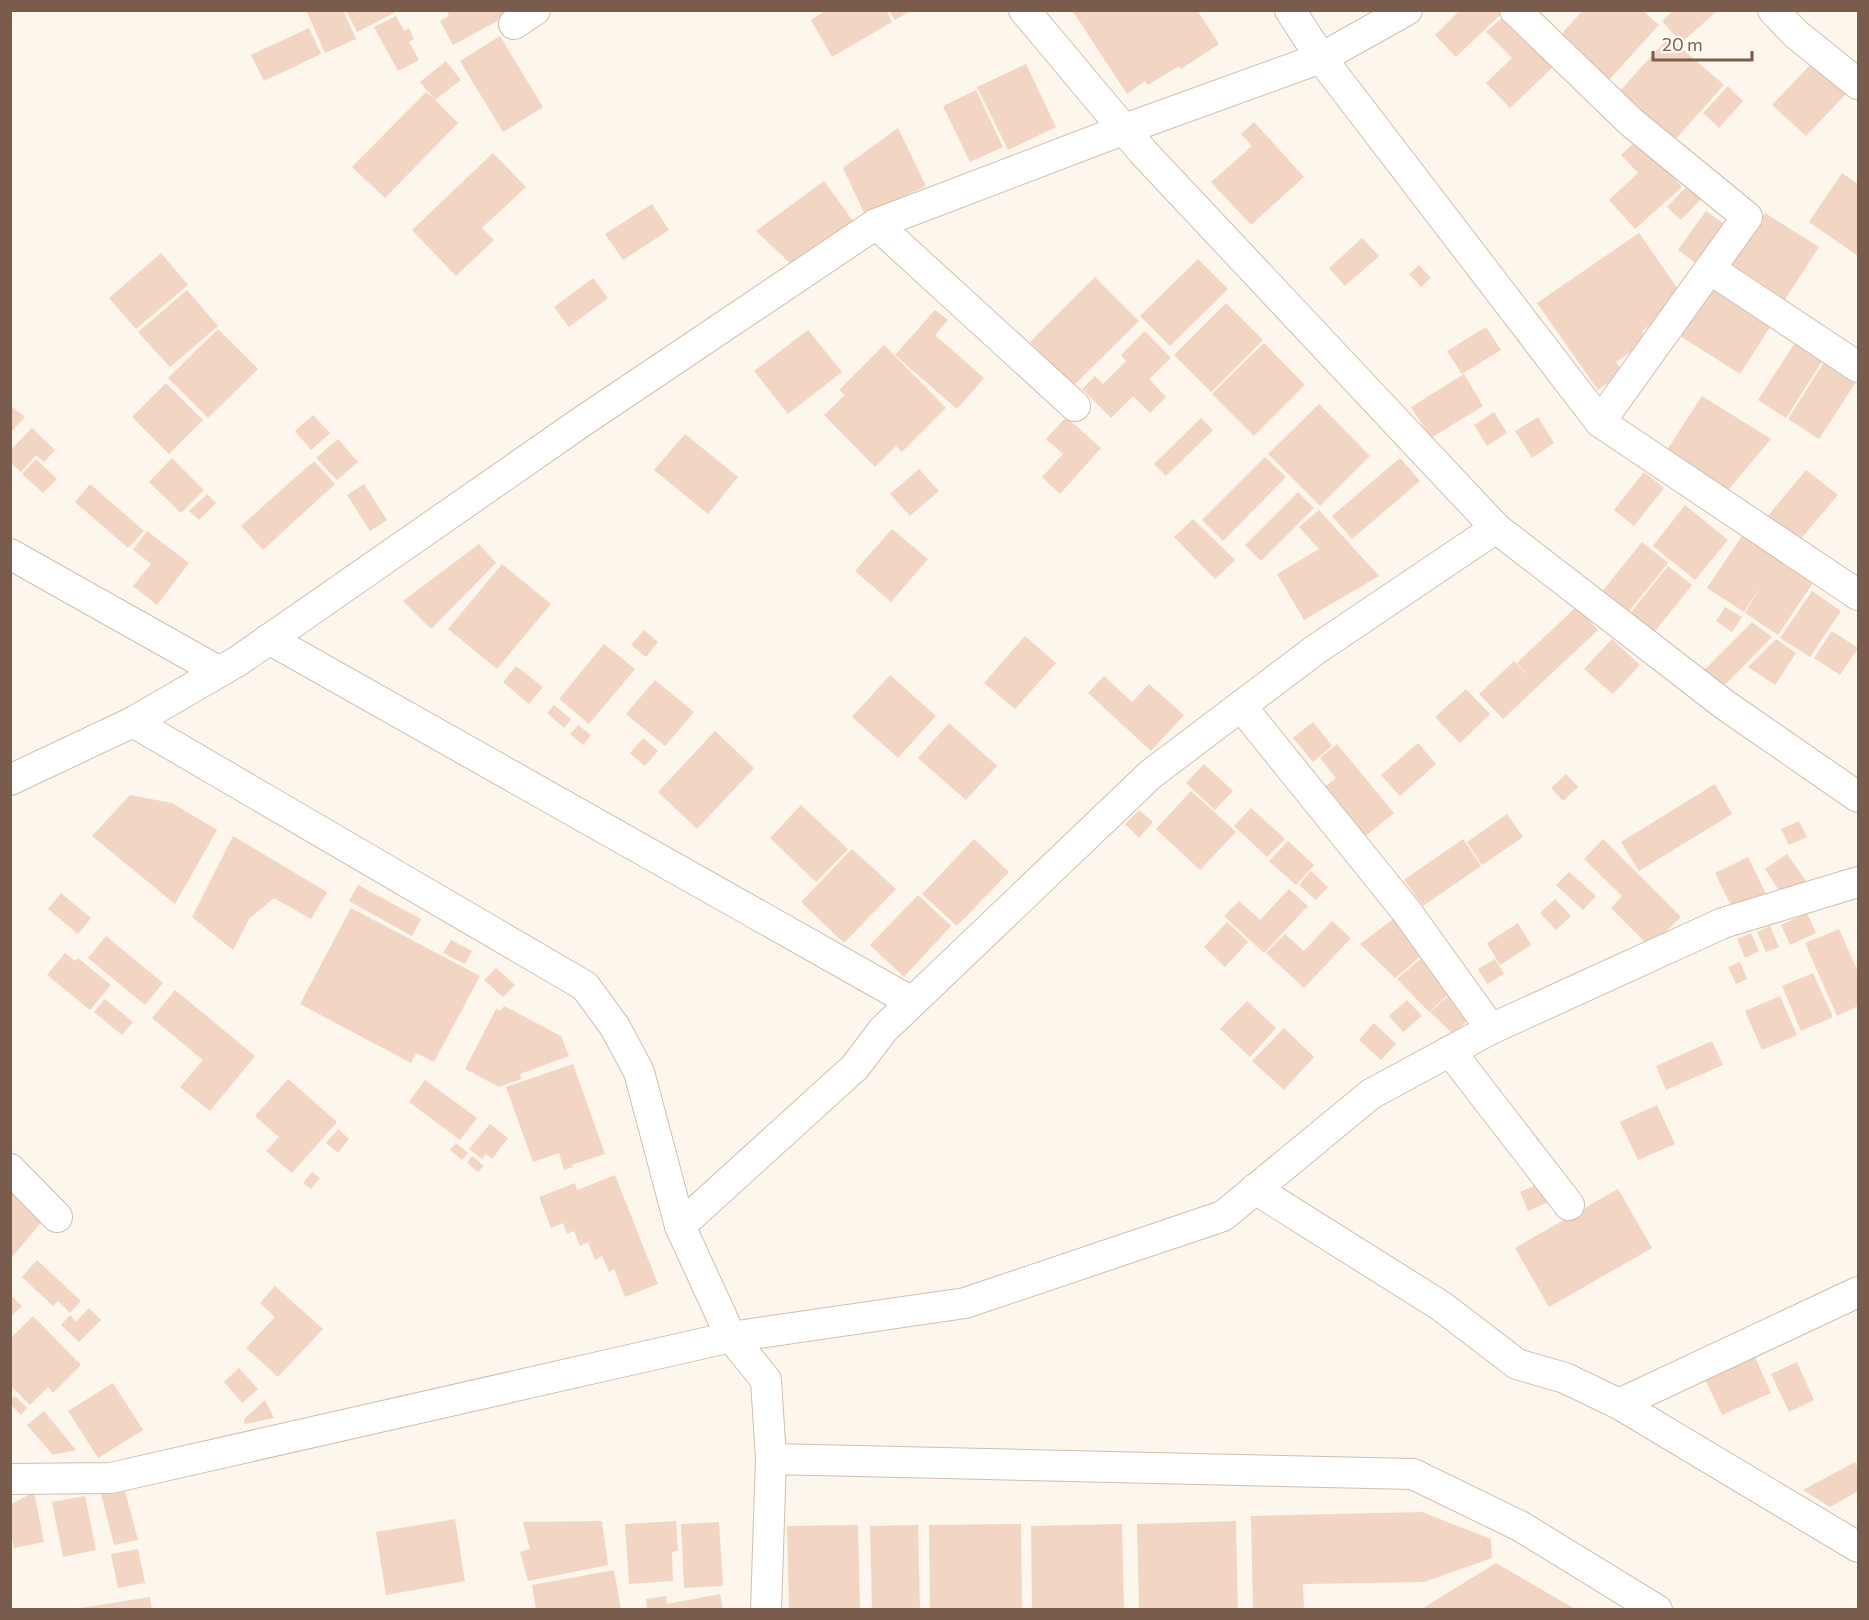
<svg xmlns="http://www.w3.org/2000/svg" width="1869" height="1620" viewBox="0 0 1869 1620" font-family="Commissioner,sans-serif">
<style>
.building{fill:#f3d5c3}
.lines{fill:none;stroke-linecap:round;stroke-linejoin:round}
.minor-casing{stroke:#d1beb0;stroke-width:32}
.minor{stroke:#fff;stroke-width:30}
</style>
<rect width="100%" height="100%" fill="#fdf6ec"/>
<g class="building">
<path d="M306 10H343L356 39 325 53Z"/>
<path d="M346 10H393L394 13 357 32Z"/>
<path d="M446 10H502L505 17 453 45 440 21 449 16Z"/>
<path d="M827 10H886L892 22 832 57 811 20Z"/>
<path d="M889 10H912L895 20Z"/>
<path d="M1072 10H1197L1219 44 1181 69 1179 66 1148 85 1145 81 1127 94Z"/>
<path d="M1460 10H1500L1502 13 1456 57 1435 35Z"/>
<path d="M1583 10H1642L1659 25 1607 82 1558 38Z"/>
<path d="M1674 10H1718L1681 43 1662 21Z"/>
<path d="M1505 15 1554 66 1510 108 1486 83 1512 58 1486 32Z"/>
<path d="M396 16 404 31 409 28 414 39 409 42 419 60 398 71 374 27Z"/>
<path d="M309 28 321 54 264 81 251 55Z"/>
<path d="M500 36 543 107 503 132 460 61Z"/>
<path d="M1669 37 1724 85 1672 143 1617 94Z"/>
<path d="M446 61 461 80 435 100 458 123 385 198 352 167 426 92 435 100 420 82Z"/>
<path d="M1812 63 1846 94 1806 136 1772 105Z"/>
<path d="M1026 64 1056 127 1008 150 977 87Z"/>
<path d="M1728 86 1743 101 1719 128 1703 113Z"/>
<path d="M976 90 1003 147 970 162 943 106Z"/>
<path d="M1254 122 1304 177 1251 225 1211 182 1252 146 1241 134Z"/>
<path d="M898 128 926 186 865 215 843 168Z"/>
<path d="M1638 139 1682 187 1635 229 1609 200 1638 173 1621 155Z"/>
<path d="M493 153 526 187 482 228 494 240 456 276 412 230Z"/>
<path d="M1842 173 1858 184V256L1809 222Z"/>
<path d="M824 181 853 221 792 265 756 231Z"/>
<path d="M1689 184 1703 197 1681 220 1667 207Z"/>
<path d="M652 204 669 230 623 260 605 234Z"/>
<path d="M1706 211 1730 228 1701 267 1678 250Z"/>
<path d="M1765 213 1819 247 1782 304 1729 270Z"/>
<path d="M1639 233 1682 295 1663 308 1667 313 1642 331 1648 340 1616 362 1623 372 1598 390 1537 303Z"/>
<path d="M1362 238 1379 256 1345 286 1329 268Z"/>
<path d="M161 253 188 285 136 329 109 298Z"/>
<path d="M1198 259 1228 289 1170 346 1140 316Z"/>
<path d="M1419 265 1431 278 1421 287 1409 274Z"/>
<path d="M1095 277 1139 321 1073 386 1030 342Z"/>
<path d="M593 278 608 298 569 327 554 307Z"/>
<path d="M1709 284 1772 324 1740 374 1677 334Z"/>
<path d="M187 290 218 326 170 367 138 332Z"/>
<path d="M1226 303 1263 340 1211 392 1174 355Z"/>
<path d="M935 310 948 320 935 335 984 378 957 409 895 355Z"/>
<path d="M1486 327 1501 350 1462 374 1447 351Z"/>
<path d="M218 329 258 369 208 418 168 378Z"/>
<path d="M808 330 842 372 788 414 754 371Z"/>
<path d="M1145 331 1171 358 1149 379 1166 397 1150 413 1133 396 1111 418 1082 389 1095 376 1103 384 1126 361 1121 355Z"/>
<path d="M1798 338 1826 355 1786 418 1758 400Z"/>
<path d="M1264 343 1305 385 1254 436 1212 394Z"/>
<path d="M884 345 946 408 902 452 896 446 875 467 824 415 845 395 839 390Z"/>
<path d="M1828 356 1858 379 1819 439 1788 419Z"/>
<path d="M1464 374 1483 406 1431 438 1411 407Z"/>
<path d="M166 383 203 420 169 454 132 417Z"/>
<path d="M1702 396 1771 439 1724 495 1663 456Z"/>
<path d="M1319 404 1370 456 1320 506 1268 454Z"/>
<path d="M10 405 25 417 10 433Z"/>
<path d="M1494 412 1507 433 1487 446 1474 425Z"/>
<path d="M313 415 330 433 311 450 295 431Z"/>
<path d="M1066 417 1101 448 1060 494 1042 477 1063 454 1046 439Z"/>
<path d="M1538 417 1554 443 1532 458 1515 431Z"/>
<path d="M1201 418 1213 430 1166 476 1154 464Z"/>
<path d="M32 428 55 450 44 462 36 455 21 472 10 462V451Z"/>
<path d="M685 434 738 477 708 514 654 470Z"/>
<path d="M338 439 358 462 337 480 316 458Z"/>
<path d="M1265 457 1286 477 1223 541 1202 520Z"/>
<path d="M172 458 204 490 181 513 149 482Z"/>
<path d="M1400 458 1420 481 1352 539 1332 516Z"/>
<path d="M36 459 57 479 43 493 22 474Z"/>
<path d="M314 461 335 484 263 550 241 526Z"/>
<path d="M919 469 939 491 910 516 890 494Z"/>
<path d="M1806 470 1838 495 1798 542 1767 517Z"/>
<path d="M1644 472 1664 488 1634 526 1614 510Z"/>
<path d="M90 484 144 531 128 548 75 502Z"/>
<path d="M364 484 387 520 370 531 347 495Z"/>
<path d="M1298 492 1314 508 1261 561 1245 545Z"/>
<path d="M207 494 216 503 199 520 189 511Z"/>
<path d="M1685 505 1728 540 1695 580 1653 546Z"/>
<path d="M1319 510 1379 576 1304 620 1277 574 1319 549 1299 527Z"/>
<path d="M1193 519 1235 560 1215 579 1174 537Z"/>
<path d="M892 529 928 559 891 602 855 571Z"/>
<path d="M147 531 189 563 157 605 133 586 151 564 133 550Z"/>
<path d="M1744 533 1815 580 1778 635 1745 613 1763 583 1744 612 1707 588Z"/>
<path d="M1642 542 1668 563 1626 615 1600 594Z"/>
<path d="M479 544 496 563 431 629 403 601Z"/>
<path d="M502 564 551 604 497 669 448 629Z"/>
<path d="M1668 566 1692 585 1652 635 1628 616Z"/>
<path d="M1812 591 1841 611 1810 657 1780 638Z"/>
<path d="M1576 607 1598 630 1503 719 1479 694 1514 661 1533 681 1517 663Z"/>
<path d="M1725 607 1742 617 1732 632 1716 621Z"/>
<path d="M1752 622 1772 637 1722 688 1702 672Z"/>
<path d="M644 630 658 642 646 657 631 645Z"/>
<path d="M1832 631 1858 648 1840 675 1814 658Z"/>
<path d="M1025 636 1056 663 1015 709 984 683Z"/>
<path d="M1612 639 1640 665 1613 694 1584 669Z"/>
<path d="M1776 639 1796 653 1775 685 1748 667Z"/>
<path d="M604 644 635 669 589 724 559 699Z"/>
<path d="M516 666 543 687 529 704 503 682Z"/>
<path d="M890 675 936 716 898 758 852 717Z"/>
<path d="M1104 676 1132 702 1149 684 1184 715 1151 751 1088 693Z"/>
<path d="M655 680 694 712 665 746 626 714Z"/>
<path d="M1466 689 1490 714 1460 743 1435 717Z"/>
<path d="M554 705 571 719 564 728 547 713Z"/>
<path d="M1313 722 1332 746 1313 762 1293 738Z"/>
<path d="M949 723 997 766 966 800 918 758Z"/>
<path d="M578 725 591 735 583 745 570 734Z"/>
<path d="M715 731 754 768 697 829 658 792Z"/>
<path d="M643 738 658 751 645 766 630 753Z"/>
<path d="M1418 743 1436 764 1400 796 1381 775Z"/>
<path d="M1337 744 1394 813 1358 842 1318 792 1336 778 1320 758Z"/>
<path d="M1204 764 1233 791 1215 810 1186 783Z"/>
<path d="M1566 774 1578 787 1563 801 1551 788Z"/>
<path d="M1715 784 1732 814 1639 871 1621 842Z"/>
<path d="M1191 791 1236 832 1200 870 1156 829Z"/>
<path d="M130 795 172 803 217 830 175 904 92 836Z"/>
<path d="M801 805 848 849 816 882 770 838Z"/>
<path d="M1251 808 1285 839 1267 857 1234 826Z"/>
<path d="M1139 810 1153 822 1139 838 1125 824Z"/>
<path d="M1507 814 1523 837 1482 865 1467 842Z"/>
<path d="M1799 821 1807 837 1789 845 1781 829Z"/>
<path d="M233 836 327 892 311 919 274 898 249 919 233 950 192 917Z"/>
<path d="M974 839 1009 872 957 926 922 894Z"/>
<path d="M1463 839 1481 866 1423 906 1404 880Z"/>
<path d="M1603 839 1681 917 1650 947 1611 908 1622 896 1584 859Z"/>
<path d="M1288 841 1314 865 1296 885 1269 861Z"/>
<path d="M852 849 896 889 844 943 801 902Z"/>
<path d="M1787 854 1811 888 1782 895 1765 869Z"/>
<path d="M1748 857 1767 896 1734 912 1715 873Z"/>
<path d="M1311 871 1328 887 1316 900 1299 885Z"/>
<path d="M1569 872 1596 896 1583 910 1556 885Z"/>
<path d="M358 885 421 919 412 936 349 901Z"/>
<path d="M1289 889 1308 906 1264 953 1224 916 1239 901 1260 920Z"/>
<path d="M61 893 91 918 78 934 48 909Z"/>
<path d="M918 895 951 926 904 977 870 945Z"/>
<path d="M1555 899 1571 916 1556 930 1540 913Z"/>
<path d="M351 908 480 976 434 1062 416 1053 411 1063 300 1004Z"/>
<path d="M1807 913 1816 933 1790 945 1781 925Z"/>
<path d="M1396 917 1423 954 1395 978 1360 944Z"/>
<path d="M1332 921 1351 938 1304 988 1266 953 1285 934 1304 951Z"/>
<path d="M1227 922 1248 942 1225 967 1204 947Z"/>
<path d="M1518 923 1531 945 1500 965 1487 943Z"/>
<path d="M1770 926 1779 947 1766 952 1757 932Z"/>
<path d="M1839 929 1858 972V1006L1837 1016 1805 943Z"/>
<path d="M1751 933 1759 951 1745 958 1737 939Z"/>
<path d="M106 936 163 983 145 1005 88 958Z"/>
<path d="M451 940 472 951 465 964 443 953Z"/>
<path d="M65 953 75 961 78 958 111 985 90 1010 47 975Z"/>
<path d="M1424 956 1451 992 1429 1012 1397 979Z"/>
<path d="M1495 959 1504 974 1487 984 1478 969Z"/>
<path d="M1740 962 1747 979 1736 984 1728 967Z"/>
<path d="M496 968 515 985 503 997 484 980Z"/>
<path d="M1813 973 1833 1017 1801 1031 1782 986Z"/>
<path d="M175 990 255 1056 210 1111 180 1087 203 1060 152 1018Z"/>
<path d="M1452 993 1469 1017 1455 1036 1430 1012Z"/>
<path d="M1780 996 1797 1035 1762 1050 1745 1011Z"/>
<path d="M105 999 133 1022 122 1035 94 1012Z"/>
<path d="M1407 1000 1422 1016 1403 1032 1389 1016Z"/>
<path d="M1247 1001 1276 1028 1250 1057 1220 1029Z"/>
<path d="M504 1006 561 1036 569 1056 520 1074 521 1079 499 1087 465 1069 496 1009 501 1011Z"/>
<path d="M1374 1023 1396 1044 1381 1060 1359 1040Z"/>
<path d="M1284 1028 1314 1057 1284 1090 1252 1061Z"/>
<path d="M1712 1041 1723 1065 1666 1090 1656 1066Z"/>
<path d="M573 1064 605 1154 572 1165 573 1167 564 1170 559 1153 533 1162 506 1087Z"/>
<path d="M288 1079 337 1122 292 1173 266 1151 279 1137 255 1116Z"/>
<path d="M425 1080 477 1118 460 1140 409 1102Z"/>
<path d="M1657 1105 1675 1144 1638 1160 1620 1122Z"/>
<path d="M490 1124 508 1138 492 1159 486 1154 482 1159 469 1149Z"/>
<path d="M338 1129 349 1139 338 1153 326 1143Z"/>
<path d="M456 1143 468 1153 462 1160 450 1150Z"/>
<path d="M472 1156 484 1166 478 1172 467 1163Z"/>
<path d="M312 1172 320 1178 311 1189 303 1183Z"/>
<path d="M615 1175 658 1284 625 1297 614 1269 609 1272 602 1256 595 1260 588 1242 580 1246 574 1231 567 1234 563 1223 551 1228 539 1197 575 1183 577 1190Z"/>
<path d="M1539 1184 1548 1202 1528 1211 1520 1192Z"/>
<path d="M10 1187 46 1217 12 1257 10 1255Z"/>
<path d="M1618 1189 1652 1248 1549 1307 1515 1248Z"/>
<path d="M37 1260 81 1301 70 1313 58 1301 53 1306 22 1277Z"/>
<path d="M275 1286 323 1329 278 1377 246 1348 275 1317 260 1303Z"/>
<path d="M10 1295 22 1306 10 1317Z"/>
<path d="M89 1308 101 1320 79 1342 61 1325 70 1315 76 1322Z"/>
<path d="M33 1316 81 1365 53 1393 48 1387 30 1405 10 1385V1339Z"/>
<path d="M1751 1348 1771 1393 1722 1415 1701 1371Z"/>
<path d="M1797 1362 1814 1400 1789 1412 1771 1374Z"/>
<path d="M239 1368 258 1389 242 1403 224 1382Z"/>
<path d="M113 1383 143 1430 98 1458 68 1411Z"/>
<path d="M15 1396 27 1408 21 1415 10 1404V1400Z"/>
<path d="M265 1400 274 1418 245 1424 244 1419Z"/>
<path d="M44 1411 76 1450 53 1455 27 1425Z"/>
<path d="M1855 1462 1858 1468V1491L1830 1507 1803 1490Z"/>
<path d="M123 1484 138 1540 114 1545 100 1490Z"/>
<path d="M34 1492 44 1542 14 1548 10 1530V1505Z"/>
<path d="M85 1496 96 1550 63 1557 52 1502Z"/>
<path d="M1422 1512 1491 1539 1492 1558 1424 1582 1303 1584 1304 1610H1253L1251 1516Z"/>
<path d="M455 1519 465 1581 386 1595 376 1532Z"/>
<path d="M602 1521 608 1565 528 1581 520 1552 530 1549 523 1522Z"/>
<path d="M676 1521 678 1551 672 1552 673 1581 629 1584 625 1524Z"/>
<path d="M1236 1521 1238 1610H1139L1137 1524Z"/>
<path d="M719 1522 723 1586 684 1588 681 1524Z"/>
<path d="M1021 1524 1022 1610H930L929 1525Z"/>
<path d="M1122 1524 1124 1610H1032L1031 1526Z"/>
<path d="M858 1525 860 1610H789L787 1526Z"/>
<path d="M918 1525 920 1610H872L870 1526Z"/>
<path d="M138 1549 145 1583 118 1588 111 1554Z"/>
<path d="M1496 1563 1577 1610H1420Z"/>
<path d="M614 1570 621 1610H536L532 1585Z"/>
<path d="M720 1594 723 1610H647L646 1599 666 1596 667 1604Z"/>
<path d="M150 1597 152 1610H81V1608Z"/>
</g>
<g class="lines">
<g class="minor-casing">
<g id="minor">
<path d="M1024 10 1143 152 1496 528 1725 705 1858 797"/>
<path d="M1290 10 1321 58 1600 422 1858 595"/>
<path d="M1515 10 1631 122 1747 217 1600 422"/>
<path d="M1773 10 1796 34 1858 84"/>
<path d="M514 24 535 10"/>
<path d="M876 224 1075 406"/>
<path d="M1710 269 1858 367"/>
<path d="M10 554 218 671"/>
<path d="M269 639 912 1002"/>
<path d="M1241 706 1407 912 1491 1029"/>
<path d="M133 722 585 986 615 1027 639 1072 680 1226 731 1337 766 1380 771 1459 766 1610"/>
<path d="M10 780 133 722 238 661 580 423 876 224 1125 129 1321 58 1407 10"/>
<path d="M1450 1051 1569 1205"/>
<path d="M10 1169 57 1217"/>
<path d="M1255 1189 1441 1306 1517 1364 1565 1378 1619 1404 1858 1547"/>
<path d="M680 1226 855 1067 883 1030 1151 774 1315 650 1496 528"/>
<path d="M1619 1404 1858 1292"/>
<path d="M771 1459 1413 1474 1520 1526 1657 1610"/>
<path d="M10 1479 111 1478 731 1337 965 1303 1223 1216 1371 1094 1491 1029 1723 923 1858 882"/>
</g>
</g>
<use href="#minor" class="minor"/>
</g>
<rect width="1869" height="1620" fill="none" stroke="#7a5c4d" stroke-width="24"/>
<path d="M1653 51v9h99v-9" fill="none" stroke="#7a5c4d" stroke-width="3"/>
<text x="1662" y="51" font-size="18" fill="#7a5c4d" stroke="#fffaf3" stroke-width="4.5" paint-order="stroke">20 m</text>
</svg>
